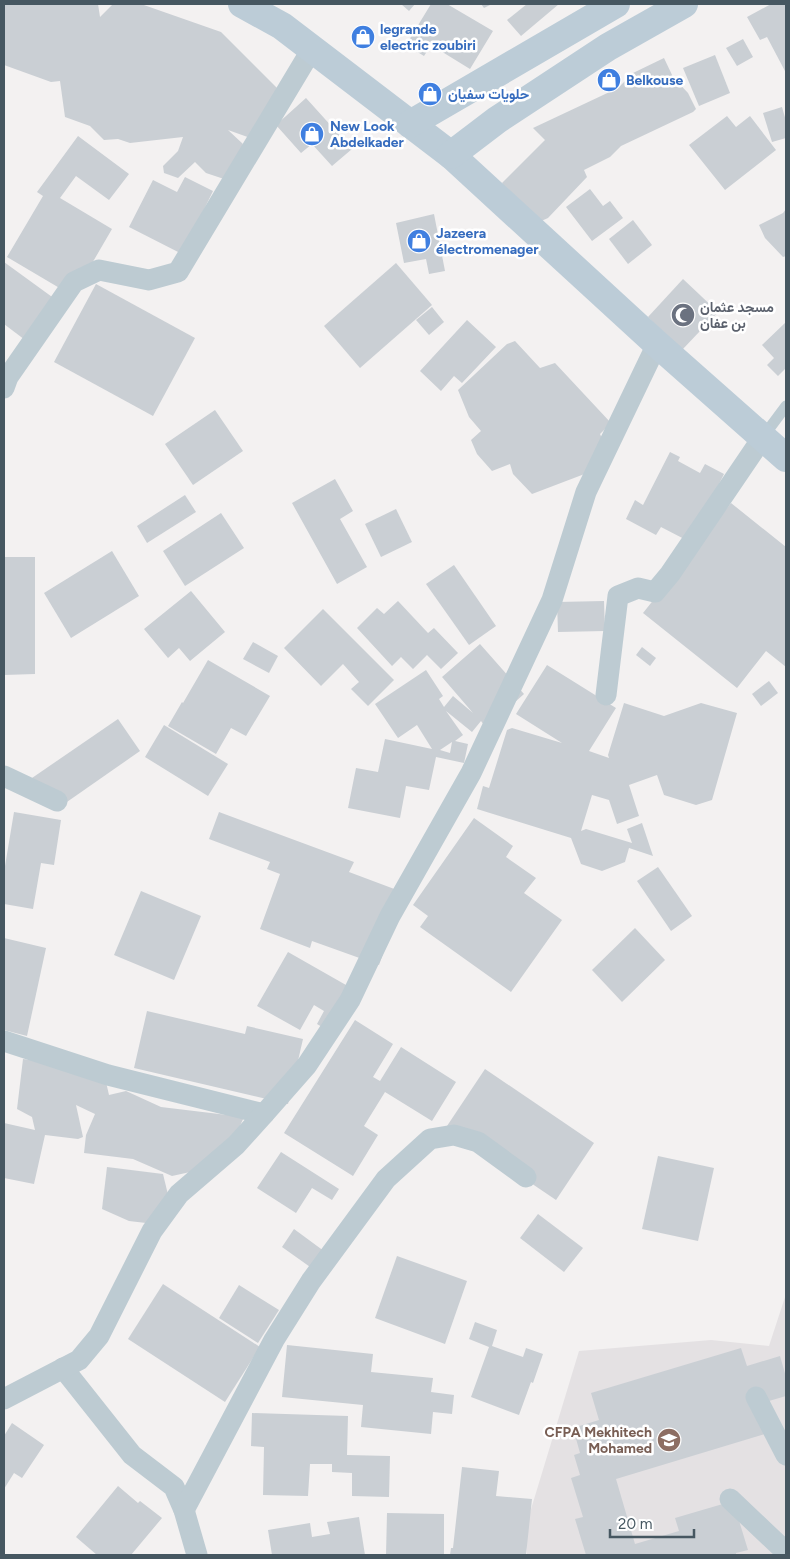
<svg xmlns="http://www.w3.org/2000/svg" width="790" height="1559" viewBox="0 0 790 1559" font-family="Figtree,Vazirmatn,sans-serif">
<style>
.education{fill:#e4e1e3}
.building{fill:#cacfd4;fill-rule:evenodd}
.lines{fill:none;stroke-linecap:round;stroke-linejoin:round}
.lane{stroke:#bdcbd2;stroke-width:11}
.street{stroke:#bdcbd2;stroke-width:21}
.secondary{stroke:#bcccd7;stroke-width:28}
.labels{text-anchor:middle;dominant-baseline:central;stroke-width:5;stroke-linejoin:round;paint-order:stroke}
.shop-label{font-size:14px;font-weight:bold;fill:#366cbe;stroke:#fff;text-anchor:start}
.worship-label{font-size:14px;font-weight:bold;fill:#5b616d;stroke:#fff;text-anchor:start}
.education-label{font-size:14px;font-weight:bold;fill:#785e54;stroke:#fff;text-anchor:end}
</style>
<rect width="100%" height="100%" fill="#f3f1f1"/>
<path class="education" d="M786 1294V1555H527L525 1529 579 1351 711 1340 769 1346Z"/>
<g class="building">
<path d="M4 4H98L100 17 113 4H141L221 32 277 88 259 141 228 130 243 144 230 181 206 173 195 162 178 178 164 173 163 166 178 151 183 137 130 143 118 139 104 140 90 126 65 117 60 81 51 82 4 65Z"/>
<path d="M401 4H415L409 11Z"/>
<path d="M431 4H447L493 31 470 69 431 45 424 56 406 45Z"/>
<path d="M481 4H492L484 8Z"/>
<path d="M527 4H559L521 36 507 20Z"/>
<path d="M771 4H786V31L785 32 786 35V73L767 37 760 40 747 17Z"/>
<path d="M743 39 753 57 737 66 726 48Z"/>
<path d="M715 55 730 93 699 106 683 68Z"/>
<path d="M664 58 673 77 688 93 696 109 693 112 621 146 610 157 584 170 587 177 548 218 539 222 505 189 502 183 545 140 533 128 618 88 633 73Z"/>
<path d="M306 98 352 149 332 166 312 144 301 153 276 125Z"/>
<path d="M782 107 786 121V138L772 142 763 113Z"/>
<path d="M727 116 736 127 750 116 776 150 725 190 689 145Z"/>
<path d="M78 136 129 174 109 200 76 176 60 198 112 229 73 296 7 257 43 196 37 192Z"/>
<path d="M185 177 213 191 182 254 129 227 153 180 177 192Z"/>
<path d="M590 189 603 206 610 201 623 218 592 241 566 207Z"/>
<path d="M786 209V256L783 257 765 238 759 225 783 213Z"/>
<path d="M434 214 445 271 429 274 426 259 404 263 396 223Z"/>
<path d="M633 220 652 245 628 264 609 239Z"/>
<path d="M4 262 59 302 29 343 4 324Z"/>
<path d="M396 263 432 305 360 368 324 326Z"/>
<path d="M683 279 718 312 682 350 648 317Z"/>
<path d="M96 284 195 338 153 416 54 362Z"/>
<path d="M432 307 444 322 429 335 416 320Z"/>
<path d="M467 320 496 347 462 383 454 376 441 391 420 371Z"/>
<path d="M785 323 786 325V368L778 376 767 365 774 358 762 345Z"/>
<path d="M515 341 540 368 555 363 611 423 600 434 605 445 595 470 532 494 513 474 510 464 492 471 477 454 471 440 481 431 469 417 458 390 507 344Z"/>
<path d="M215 410 243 451 193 485 165 444Z"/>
<path d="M670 452 680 457 678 461 700 473 705 464 724 474 690 542 661 527 656 535 626 519 635 500 643 505Z"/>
<path d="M335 479 353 511 340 519 367 567 337 584 292 503Z"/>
<path d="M185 495 196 512 147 543 137 526Z"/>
<path d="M731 503 786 547V667L766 651 737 688 643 613Z"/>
<path d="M396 509 412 542 381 557 365 524Z"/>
<path d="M221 513 244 548 185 586 163 551Z"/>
<path d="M112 551 139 596 71 638 44 593Z"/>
<path d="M4 557H35V674L4 675Z"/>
<path d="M454 565 496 626 469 645 426 584Z"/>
<path d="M191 591 225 632 190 661 179 648 168 658 144 629Z"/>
<path d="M398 601 428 633 434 628 458 653 441 669 427 655 413 669 401 657 392 666 357 628 377 608 384 614Z"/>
<path d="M604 601 605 631 558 632 557 602Z"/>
<path d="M323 609 394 680 368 706 351 689 359 682 343 664 321 686 284 648Z"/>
<path d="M253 642 278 656 269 673 243 659Z"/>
<path d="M480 644 524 694 486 728 481 721 472 732 446 711 463 735 455 741 468 744 464 763 436 757 429 790 406 786 400 818 348 808 356 768 378 772 385 739 432 749 417 725 398 738 375 704 426 670 443 696 439 699 444 707 453 696 473 713 442 677ZM452 742 450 753 440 750Z"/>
<path d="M642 647 656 658 650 666 636 655Z"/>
<path d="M208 660 270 696 246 736 231 728 216 754 168 726 182 702 183 703Z"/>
<path d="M547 665 616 708 589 751 609 758 608 755 624 703 664 716 701 703 737 713 712 800 696 805 664 795 657 775 629 785 639 816 617 824 609 800 592 795 581 831 586 829 632 843 627 829 642 823 653 856 629 848 625 862 602 871 581 864 571 838 477 809 483 786 489 788 507 730 512 728 562 743 516 714Z"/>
<path d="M769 681 778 693 761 706 752 694Z"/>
<path d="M118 719 140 751 54 811 32 778Z"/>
<path d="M164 725 228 764 208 796 145 757Z"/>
<path d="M14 812 61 820 54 865 41 863 33 909 4 904V872Z"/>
<path d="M219 812 354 862 349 872 405 893 379 965 312 941 310 948 260 929 280 874 267 869 270 862 209 839Z"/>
<path d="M474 818 513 846 506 857 536 878 524 893 562 920 511 992 420 927 428 916 413 905Z"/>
<path d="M658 867 692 916 671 931 637 881Z"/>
<path d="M141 891 201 916 174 980 114 955Z"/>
<path d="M635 928 665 960 622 1002 592 970Z"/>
<path d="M4 938 46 948 27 1036 4 1030Z"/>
<path d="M288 952 353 989 329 1031 317 1024 324 1011 314 1005 300 1030 257 1006Z"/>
<path d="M147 1011 245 1034 247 1026 303 1039 288 1104 134 1068Z"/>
<path d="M355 1020 393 1044 373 1077 380 1081 401 1047 456 1082 432 1121 385 1092 364 1126 378 1135 353 1176 284 1133Z"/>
<path d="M23 1059 71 1065 106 1082 109 1095 126 1091 161 1107 244 1117 222 1165 172 1176 133 1159 84 1153 86 1135 95 1114 76 1105 83 1137 78 1139 45 1135 34 1184 4 1178V1123L35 1130 32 1117 17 1109Z"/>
<path d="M485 1069 594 1143 556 1200 447 1126Z"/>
<path d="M281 1152 339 1189 332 1200 312 1188 296 1213 257 1188Z"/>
<path d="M658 1156 714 1168 698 1241 642 1229Z"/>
<path d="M107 1167 163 1174 171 1207 163 1225 129 1221 102 1209Z"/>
<path d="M538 1214 583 1248 564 1272 520 1238Z"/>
<path d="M294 1229 332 1257 320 1274 282 1247Z"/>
<path d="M397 1256 467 1281 445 1344 375 1318Z"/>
<path d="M163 1284 260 1347 225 1402 128 1339Z"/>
<path d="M239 1285 279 1310 258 1343 219 1318Z"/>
<path d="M475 1322 497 1330 492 1346 523 1357 526 1348 543 1354 533 1383 531 1382 519 1415 471 1397 489 1347 469 1339Z"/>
<path d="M287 1345 373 1354 371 1372 433 1378 431 1392 454 1395 452 1414 433 1412 431 1434 361 1427 363 1405 282 1397Z"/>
<path d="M741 1348 747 1366 780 1356 786 1377V1396L759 1404 768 1433 616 1479 635 1544 679 1531 675 1518 733 1501 748 1550 736 1553V1555H586L575 1519 583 1517 571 1478 580 1475 574 1455 580 1453 573 1428 599 1420 591 1393Z"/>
<path d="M252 1413 348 1416 347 1455 390 1456 389 1497 352 1496V1473L332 1472V1464H310L308 1496 263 1495 264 1447 251 1446Z"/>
<path d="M12 1423 44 1445 22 1478 14 1473 4 1489V1436Z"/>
<path d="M462 1467 499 1471 496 1496 532 1499 526 1555H450L451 1548H453Z"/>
<path d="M118 1486 138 1503 140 1501 162 1518 131 1555H97L76 1537Z"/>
<path d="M387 1513 444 1514V1555H386Z"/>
<path d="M359 1517 365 1555H272L268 1530 310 1523 312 1537 330 1534 327 1522Z"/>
</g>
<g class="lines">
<path class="lane" d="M763 437 786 406"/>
<g class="street">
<path d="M4 388 8 377 74 282 99 270 149 280 178 272 312 49"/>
<path d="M606 695 618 596 638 588 655 592 670 574 763 437"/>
<path d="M4 776 57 801"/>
<path d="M4 1041 108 1075 264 1114"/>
<path d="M63 1368 132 1455 174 1487 184 1510 197 1555"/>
<path d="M756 1397 786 1455"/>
<path d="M4 1399 79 1360 99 1336 152 1231 179 1194 236 1145 264 1114 307 1065 350 1000 390 916 471 773 552 600 586 492 657 344"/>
<path d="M730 1499 786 1552"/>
<path d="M184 1510 274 1340 311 1281 386 1179 430 1139 454 1135 478 1142 526 1177"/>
</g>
<g class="secondary">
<path d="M242 4 282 26 451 155 657 344 786 458"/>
<path d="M410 124 616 4"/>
<path d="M451 155 497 120 608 47 684 4"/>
</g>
</g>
<defs>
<g id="shop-disc" transform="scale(1.25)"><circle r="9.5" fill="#3f7fe0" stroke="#fff"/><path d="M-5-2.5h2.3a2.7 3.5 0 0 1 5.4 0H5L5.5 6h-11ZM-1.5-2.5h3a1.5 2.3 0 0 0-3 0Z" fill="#fff"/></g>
<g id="mosque-disc" transform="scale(1.25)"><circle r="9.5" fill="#6b7280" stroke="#fff"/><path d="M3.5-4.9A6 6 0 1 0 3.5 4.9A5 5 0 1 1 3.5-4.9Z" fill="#fff"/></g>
<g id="university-disc" transform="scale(1.25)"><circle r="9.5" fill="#8d6e63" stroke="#fff"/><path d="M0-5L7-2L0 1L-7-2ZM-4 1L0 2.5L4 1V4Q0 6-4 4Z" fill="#fff"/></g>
</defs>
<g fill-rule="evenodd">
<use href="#shop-disc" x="363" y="37"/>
<use href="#shop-disc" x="609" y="80"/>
<use href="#shop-disc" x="430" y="94"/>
<use href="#shop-disc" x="312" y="134"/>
<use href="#shop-disc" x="419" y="241"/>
<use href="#mosque-disc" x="683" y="315"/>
<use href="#university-disc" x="669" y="1440"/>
</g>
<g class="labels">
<g class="shop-label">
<text x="380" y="29">legrande<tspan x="380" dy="16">electric zoubiri</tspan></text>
<text x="626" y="80">Belkouse</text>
<text x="448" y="94">حلويات سفيان</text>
<text x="330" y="126">New Look<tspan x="330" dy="16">Abdelkader</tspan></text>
<text x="436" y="233">Jazeera<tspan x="436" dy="16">électromenager</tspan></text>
</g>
<g class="worship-label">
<text x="700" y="307">مسجد عثمان<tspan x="700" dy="16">بن عفان</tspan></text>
</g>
<g class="education-label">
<text x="652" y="1432">CFPA Mekhitech<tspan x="652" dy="16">Mohamed</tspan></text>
</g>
</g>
<rect width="790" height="1559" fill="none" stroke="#465761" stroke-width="10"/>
<path d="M610 1529v8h84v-8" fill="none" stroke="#465761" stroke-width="2.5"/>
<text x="618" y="1529" font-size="15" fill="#465761" stroke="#ffffff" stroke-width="4" paint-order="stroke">20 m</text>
</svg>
